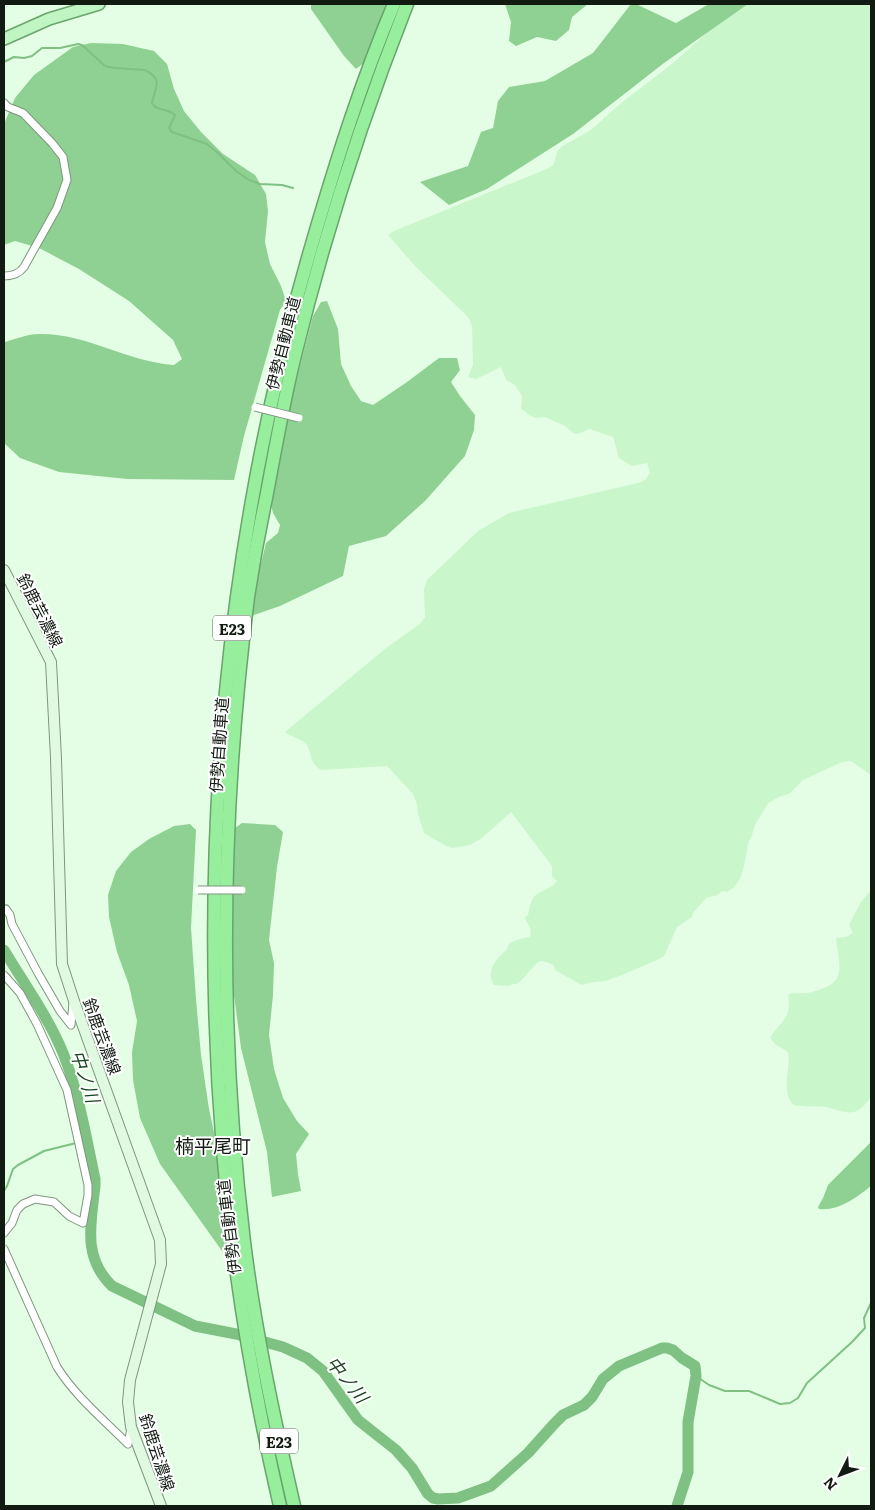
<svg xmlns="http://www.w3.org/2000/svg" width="875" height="1510" viewBox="0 0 875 1510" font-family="Literata,'Noto Sans JP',serif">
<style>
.green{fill:#caf6cb}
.forest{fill:#8fd192}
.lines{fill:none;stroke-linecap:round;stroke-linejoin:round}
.stream{stroke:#7fc083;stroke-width:2}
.river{stroke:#7fc083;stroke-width:11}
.street-casing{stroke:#7e957e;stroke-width:9}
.secondary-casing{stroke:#7e957e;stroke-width:12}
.primary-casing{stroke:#68a46c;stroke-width:14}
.highway-casing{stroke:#68a46c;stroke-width:15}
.street{stroke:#fff;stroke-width:7}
.secondary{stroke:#e0fae2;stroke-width:10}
.primary{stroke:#c1f5c4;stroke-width:11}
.highway{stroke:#97ee9d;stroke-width:12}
.street-bridge-casing{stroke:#7e957e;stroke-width:9;stroke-linecap:butt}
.street-bridge{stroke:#fff;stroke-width:7}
.labels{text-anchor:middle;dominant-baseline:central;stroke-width:4;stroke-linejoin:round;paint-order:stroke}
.shield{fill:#fff;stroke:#595f59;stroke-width:1}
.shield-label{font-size:15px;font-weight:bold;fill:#121b12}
.street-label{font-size:16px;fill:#121b12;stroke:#fff}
.water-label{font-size:18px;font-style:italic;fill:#17461d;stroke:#fff}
.quarter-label{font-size:19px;fill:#121b12;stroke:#fff}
</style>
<rect width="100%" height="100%" fill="#e4fee5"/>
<g class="green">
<path d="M739 4H871V775L851 761 842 762 803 780 789 794 781 796 768 803 755 825 751 838 749 840C745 856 745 884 727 892L723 891 717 895 706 898 693 913 692 917 677 927 664 956 657 960 627 973 606 981 594 982 582 985 555 970 554 965C550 964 545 961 541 961 535 962 524 980 517 984H514L508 986 494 985C485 971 496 960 506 950 508 948 508 945 510 943 513 941 526 937 530 937 532 930 529 925 525 919L526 916 528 915C529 910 530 903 533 898 539 890 551 890 557 881L552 876V866L511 812 482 838 470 845 452 848 446 846 424 833 418 814 417 804 413 794 387 766 321 770C306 760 314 753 305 743 300 738 291 737 285 732L386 648 420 624 425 617 424 589 427 580 478 531 509 513 642 482 646 479 650 472 647 463 632 466 619 458 613 437 590 429 577 434 573 433 565 426 545 417 536 418 531 416 521 409 522 396 515 385 506 380 501 367 476 379 468 377 473 365 472 326 468 317 415 266 388 235 394 231 549 168 554 164 557 152 561 147 591 130 621 103 673 63Z"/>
<path d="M871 890V1097C854 1120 848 1112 826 1107 816 1105 806 1108 794 1105 780 1092 791 1069 788 1052L775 1044 770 1038C781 1020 792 1020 788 995 794 992 800 994 807 993 848 984 840 971 836 938L846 937 853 933 849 925 861 902Z"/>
</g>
<g class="forest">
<path d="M311 4H386L365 62 356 69 344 56 311 9Z"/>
<path d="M505 4H588L572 17 569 30 556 41 537 37 516 46 509 41 511 22Z"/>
<path d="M631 4H636L676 23 709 4H748L664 63 573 134 487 189 449 205 420 182 468 166 481 132 493 128 498 101 509 87 545 81 593 53Z"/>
<path d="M91 43 123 44 154 51 167 64 174 89 184 111 201 132 223 154 255 175 266 194 268 211 265 242 270 264 281 286 286 301 280 310 244 436 234 480 127 479 59 472 20 458 4 443 5 342C15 339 28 334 39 334 86 333 128 362 174 365L182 359 173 340 129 301 79 269 39 248 15 241 4 245V124L15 98 34 75 73 47Z"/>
<path d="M327 301 338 329 341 364 351 386 361 401 373 405 407 382 439 358H457L460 370 451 382 460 396 475 415 474 430 465 456 425 501 386 536 349 546 343 576 280 606 251 616 255 588 266 543 278 533 280 525 273 513 270 500 286 419 313 316 321 302Z"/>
<path d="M242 823 275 825 283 832 277 867 269 940 274 963 273 995 269 1035 274 1069 283 1098 297 1121 309 1134 296 1154 298 1174 301 1191 272 1197 267 1152 241 1048 233 988V843L235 828Z"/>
<path d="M190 824 196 830 191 928 196 999 201 1055 209 1109 218 1151 230 1252 222 1251 160 1164 140 1118 133 1080 132 1052 137 1021 129 985 117 952 109 917 108 895 116 871 131 852 149 839 174 826Z"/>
<path d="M871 1142V1186C856 1198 839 1211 819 1209L818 1207 823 1198 828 1185Z"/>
</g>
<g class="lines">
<g class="stream">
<path d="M4 62 14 57 24 58 32 56 42 48H60L78 44 82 45 105 66 115 68 145 70C164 80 155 87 152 103 157 112 168 108 175 115L169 128 172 132 207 144 218 153 236 171 249 180 260 184 282 185 293 188"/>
<path d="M80 1142 86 1140"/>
<path d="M4 1191 7 1186 13 1169 18 1165 44 1151 76 1143"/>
<path d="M696 1376 709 1385 725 1391H749L780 1404 790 1403 798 1398 807 1383 852 1342 865 1328 864 1318 871 1303"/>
</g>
<path class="river" d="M4 950C23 982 49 1018 63 1053 79 1093 86 1137 95 1179V1186C91 1223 82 1257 112 1286L195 1326 236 1334 283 1347 307 1358 323 1371 358 1420 396 1450 412 1468 428 1494 433 1498 438 1499 458 1498 491 1486 528 1453 554 1424 563 1415 584 1405 592 1397 603 1379 619 1366 662 1348H667L673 1350 682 1358 695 1366 696 1376 688 1422V1472L677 1506"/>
<g class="street-casing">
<g id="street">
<path d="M4 103 8 107 23 113 52 143 63 157 67 180 57 208 24 267C19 274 12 276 4 276"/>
<path d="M4 910 6 909 10 915 12 924 38 973 60 1011 71 1025 73 1002"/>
<path d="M4 975 20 993 37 1024 67 1090 88 1185V1195L83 1223 69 1216 54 1202 35 1199 23 1204 17 1210 12 1223 4 1233"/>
<path d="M4 1249 57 1367C76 1397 103 1419 128 1444L131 1428"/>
</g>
</g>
<g class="secondary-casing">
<path id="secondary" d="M4 570 51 662 56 758 62 964 74 1001 160 1240 161 1264 130 1380 128 1402 131 1427 161 1506"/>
</g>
<g class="primary-casing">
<path id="primary" d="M4 39 49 19 99 4"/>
</g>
<g class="highway-casing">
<g id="highway">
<path d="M280 1506C253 1389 233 1270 223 1150 198 845 226 537 312 244 336 162 361 82 394 4"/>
<path d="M294 1506C274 1419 255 1331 244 1242 218 1028 221 810 248 597 253 564 259 531 266 498 275 451 283 403 295 355 324 236 362 118 407 4"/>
</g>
</g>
<use href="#street" class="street"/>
<use href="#secondary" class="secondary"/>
<use href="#primary" class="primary"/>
<use href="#highway" class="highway"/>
<g class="street-bridge-casing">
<g id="street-bridge">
<path d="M255 407 299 418"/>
<path d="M198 890H242"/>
</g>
</g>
<use href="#street-bridge" class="street-bridge"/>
</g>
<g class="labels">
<g class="shield">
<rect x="213" y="615.5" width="38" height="25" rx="4"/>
<rect x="260" y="1428.5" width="38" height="25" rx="4"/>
</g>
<g class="shield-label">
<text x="232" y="628">E23</text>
<text x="279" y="1441">E23</text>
</g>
<g class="street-label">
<text transform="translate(282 343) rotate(-76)">伊勢自動車道</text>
<text transform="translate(41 610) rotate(63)">鈴鹿芸濃線</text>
<text transform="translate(218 745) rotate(-86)">伊勢自動車道</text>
<text transform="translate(103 1036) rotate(70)">鈴鹿芸濃線</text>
<text transform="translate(228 1227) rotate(-97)">伊勢自動車道</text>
<text transform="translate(158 1452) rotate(72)">鈴鹿芸濃線</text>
</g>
<g class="water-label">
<text transform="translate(86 1076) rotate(72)">中ノ川</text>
<text transform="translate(348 1379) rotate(51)">中ノ川</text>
</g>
<g class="quarter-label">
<text x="213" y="1145">楠平尾町</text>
</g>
</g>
<rect width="875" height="1510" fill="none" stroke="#121b12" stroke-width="10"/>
<g transform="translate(840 1475) rotate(228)" stroke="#ffffff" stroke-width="4" paint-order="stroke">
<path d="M0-4L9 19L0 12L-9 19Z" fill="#121b12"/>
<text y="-8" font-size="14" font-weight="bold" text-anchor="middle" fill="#121b12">N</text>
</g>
</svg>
